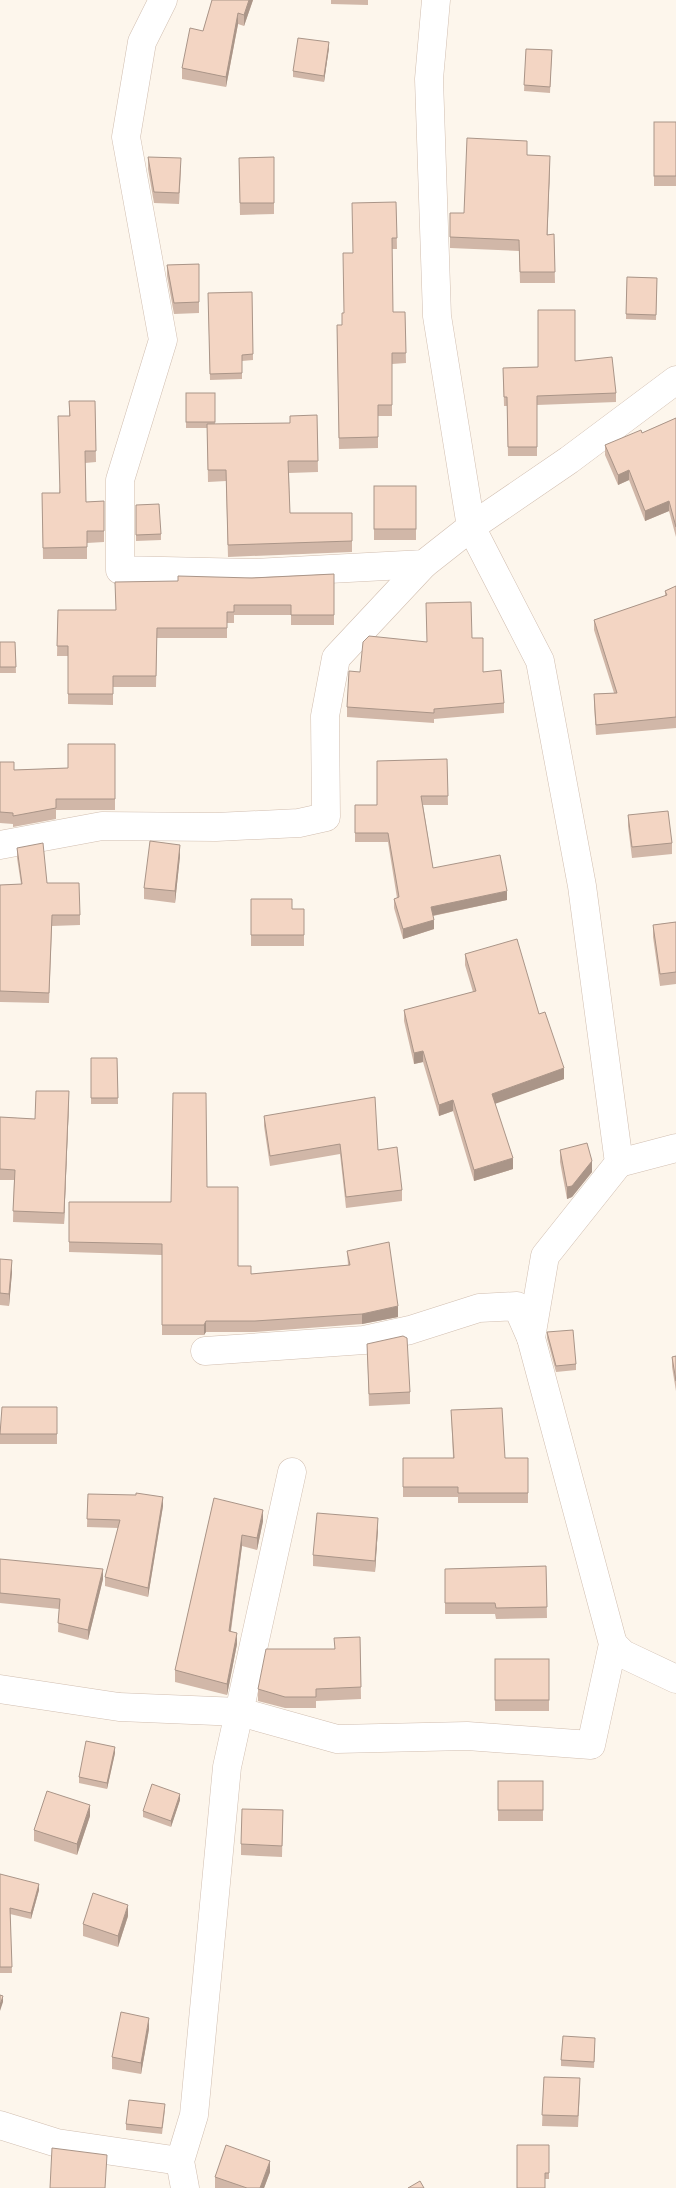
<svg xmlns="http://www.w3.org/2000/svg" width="676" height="2188" viewBox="0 0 676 2188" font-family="Manrope,sans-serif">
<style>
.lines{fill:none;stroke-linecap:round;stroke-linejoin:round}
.minor-casing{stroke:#d1beb0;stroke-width:29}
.minor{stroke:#fff;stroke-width:28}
.wall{fill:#d1b7a8}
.shaded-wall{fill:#aa9588}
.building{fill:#f3d5c3;stroke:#aa9588}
</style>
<rect width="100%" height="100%" fill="#fdf6ec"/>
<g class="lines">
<g class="minor-casing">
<g id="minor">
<path d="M163 0 142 42 126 137 163 340 120 480V570L252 573 424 564 471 527 437 316 429 79 436 0"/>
<path d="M0 845 102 826 216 827 299 823 326 817 325 716 336 658 424 564"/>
<path d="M619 1163 676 1148"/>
<path d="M205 1351 364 1340 410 1330 479 1308 517 1306 531 1338"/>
<path d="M613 1644 623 1654 676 1679"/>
<path d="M0 1689 119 1707 240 1712 337 1739 467 1736 591 1745 613 1644 531 1338 545 1256 619 1163 582 886 540 661 471 527 569 460 676 380"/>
<path d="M0 2125 57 2143 180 2161"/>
<path d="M185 2188 180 2161 194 2115 227 1767 292 1472"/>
</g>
</g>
<use href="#minor" class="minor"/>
</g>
<g class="wall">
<path d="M212 0H253L244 26 238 24 226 87 182 79V68L203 31Z"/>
<path d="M331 0H368V5L331 4Z"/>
<path d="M329 48 324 82 293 77V71Z"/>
<path d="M526 49 552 50 550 93 524 91Z"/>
<rect x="654" y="122" width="22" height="64"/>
<path d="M527 155 550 166 547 235 554 234 555 283H520L519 251 450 248V223L464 213Z"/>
<path d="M148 157 181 170 179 204 154 203 148 169Z"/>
<path d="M274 157V214L240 215 239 158Z"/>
<path d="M396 202 397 249H392L393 312H405L406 363 392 364V416H378V448L339 449 337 325H342L353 253Z"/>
<path d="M199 264V313L174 314 167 276V265Z"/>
<path d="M627 277 657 278 656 320 626 319Z"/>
<path d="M252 292 253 360 242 361V379L210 380 208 293Z"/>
<path d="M575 361 616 393V402L537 405V456H508L507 406H504L503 368 538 367Z"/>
<path d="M186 393H215V424L290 423 317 415 318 472 289 473 290 513H352V552L228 557 226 481 208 482 207 428H186Z"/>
<path d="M69 401H95L96 462 85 463 86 502 104 501V542L87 543V559H43L42 493H59L69 416Z"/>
<path d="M676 418V537L669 511 645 521 629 480 618 485 605 455V445L642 433Z"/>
<rect x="374" y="486" width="42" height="54"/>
<path d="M136 505 161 534V540L136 541Z"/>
<path d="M334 574V625H291V615H234V623H227V638H157L156 687H113V705L68 704V656H57L58 610H116L178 581Z"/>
<path d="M676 586V728L596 735 594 705V694L614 693 594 630V620L665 596V591Z"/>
<path d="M472 638 483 672 504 703V713L434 719V723L347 717V707L360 672 427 642Z"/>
<path d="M0 642H15L16 673H0Z"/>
<path d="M115 744V810H56V819L13 827V824L0 823V762L14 770 68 768Z"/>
<path d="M447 759 448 805H423L433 868 507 900 433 916 434 929 403 939 394 908V899L397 898 388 842H355V805H377Z"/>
<path d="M628 815 672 843V854L632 858 628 826Z"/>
<path d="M17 848 47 883 80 915V925L52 926 49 1003 0 1002V885L21 884 17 858Z"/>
<path d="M180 856 175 903 144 899V888Z"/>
<path d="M251 899 292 909H304V946H251Z"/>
<path d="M676 922V984L660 986 653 937V925Z"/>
<path d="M465 954 539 1014 564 1079 495 1103 513 1169 474 1181 453 1111 439 1116 423 1062 414 1064 404 1021V1010L473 992 465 965Z"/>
<path d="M91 1058H117L118 1104H91Z"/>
<path d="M69 1102 64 1224 13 1222 14 1180H0V1117L35 1119Z"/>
<path d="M264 1116 378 1150 402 1190V1201L346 1208 340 1154 270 1166 264 1126Z"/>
<path d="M560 1150 592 1172 572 1197 567 1199 560 1162Z"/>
<path d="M207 1187 238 1266 251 1274 348 1265 347 1251 398 1317 362 1324 255 1332H206L204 1335H162V1255L69 1252V1202H171Z"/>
<path d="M0 1259 12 1272 9 1306 0 1305Z"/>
<path d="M547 1332 576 1364V1370L556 1372 547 1338Z"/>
<path d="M367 1344 410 1392V1404L369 1406Z"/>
<path d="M676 1356V1391L672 1367V1357Z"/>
<path d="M57 1407V1444H0V1428Z"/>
<path d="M451 1410 505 1458H528V1503H458V1497H403V1458H453Z"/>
<path d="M88 1494 163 1506 148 1597 105 1586V1577L118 1528 87 1527Z"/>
<path d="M214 1498 263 1521 257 1550 242 1546 231 1631 237 1644 227 1695 175 1682V1670Z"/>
<path d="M378 1529 375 1572 313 1566V1555Z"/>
<path d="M0 1559 103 1579 88 1640 58 1632 59 1609 0 1603Z"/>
<path d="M546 1566 547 1618 496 1619 495 1614H445V1569Z"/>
<path d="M360 1637 361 1699 316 1701V1708H285L258 1701V1689L334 1649Z"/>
<rect x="495" y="1659" width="54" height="52"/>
<path d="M115 1753 107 1789 79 1783V1777Z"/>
<rect x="498" y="1781" width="45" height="40"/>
<path d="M180 1800 171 1827 143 1817V1811Z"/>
<path d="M283 1810 282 1857 241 1855V1844Z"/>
<path d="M90 1816 77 1855 34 1841V1830Z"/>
<path d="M0 1874 39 1890 31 1919 10 1914 12 1973H0Z"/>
<path d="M128 1916 118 1947 83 1936V1924Z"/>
<path d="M149 2029 141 2074 112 2069V2057Z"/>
<path d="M595 2044 594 2068 561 2066V2060Z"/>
<path d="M544 2077 580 2090 578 2127 542 2126Z"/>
<path d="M165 2110 162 2134 126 2130V2124Z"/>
<path d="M549 2145V2179H545L517 2188Z"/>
<path d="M270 2172 264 2188H215V2177Z"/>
</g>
<g class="shaded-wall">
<path d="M249 0H253L244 26V15Z"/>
<path d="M238 13V24L226 87V77Z"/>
<path d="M329 42V48L324 82V76Z"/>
<path d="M550 156V166L547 245V235Z"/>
<path d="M629 470V480L618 485V475Z"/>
<path d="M669 501V511L645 521V511Z"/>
<path d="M180 845V856L175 903V891Z"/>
<path d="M507 891V900L431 916V907Z"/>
<path d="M434 920V929L403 939V929Z"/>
<path d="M423 1051V1062L414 1064V1053Z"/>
<path d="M564 1068V1079L492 1105V1094Z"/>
<path d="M69 1091V1102L64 1224V1213Z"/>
<path d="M453 1100V1111L439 1116V1105Z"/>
<path d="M513 1158V1169L474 1181V1170Z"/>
<path d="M592 1161V1172L572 1197 567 1199V1187Z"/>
<path d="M12 1260V1272L9 1306V1294Z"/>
<path d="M398 1306V1317L362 1324V1314Z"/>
<path d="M206 1321V1332L204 1335V1325Z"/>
<path d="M163 1497V1506L148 1597V1588Z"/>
<path d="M263 1510V1521L257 1550V1538Z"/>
<path d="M378 1518V1529L375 1572V1561Z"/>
<path d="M242 1535V1546L229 1642V1631Z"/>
<path d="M103 1569V1579L88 1640V1630Z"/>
<path d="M237 1633V1644L227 1695V1684Z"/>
<path d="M115 1747V1753L107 1789V1783Z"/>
<path d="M180 1794V1800L171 1827V1821Z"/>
<path d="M90 1805V1816L77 1855V1844Z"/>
<path d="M39 1884V1890L31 1919V1913Z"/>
<path d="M128 1905V1916L118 1947V1936Z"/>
<path d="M3 1996V2002L0 2011V2005Z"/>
<path d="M149 2018V2029L141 2074V2063Z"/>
<path d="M270 2161V2172L264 2188H260Z"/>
</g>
<g class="building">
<path d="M212 0H249L244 15 238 13 226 77 182 68 190 28 203 31Z"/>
<path d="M298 38 329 42 324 76 293 71Z"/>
<path d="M526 49 552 50 550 87 524 85Z"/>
<rect x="654" y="122" width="22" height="54"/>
<path d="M467 138 527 141V155L550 156 547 235 554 234 555 272H520L519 240 450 237V213H464Z"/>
<path d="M148 157 181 158 179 193 154 192Z"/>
<path d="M274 157V203H240L239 158Z"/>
<path d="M396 202 397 238H392L393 312H405L406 353H392V405H378V437L339 438 337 325H342V313H344L343 253H353L352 203Z"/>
<path d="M199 264V302L174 303 167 265Z"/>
<path d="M627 277 657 278 656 315 626 314Z"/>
<path d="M252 292 253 354 242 355V373L210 374 208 293Z"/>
<path d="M538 310H575V361L612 357 616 393 537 396V447H508L507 397H504L503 368 538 367Z"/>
<rect x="186" y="393" width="29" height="29"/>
<path d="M69 401H95L96 451H85L86 502 104 501V531H87V547L43 548 42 493H60L58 416H70Z"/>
<path d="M317 415 318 461H288L290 513H352V541L228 545 226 470H208L207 424 290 423V416Z"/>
<path d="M676 418V527L669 501 645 511 629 470 618 475 605 445 641 430 642 433Z"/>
<rect x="374" y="486" width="42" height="43"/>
<path d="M159 504 161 534 136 535V505Z"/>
<path d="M334 574V615H291V605H234V612H227V628H157L156 676H113V694H68V646H57L58 610H116L115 582 178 581V576L252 578Z"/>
<path d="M676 586V717L596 725 594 694 617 693 594 620 667 595 665 591Z"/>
<path d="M471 602 472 638H483V672L501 670 504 703 434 709V713L347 707 349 671 360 672 363 642 369 636 427 642 426 603Z"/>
<path d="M0 642H15L16 667H0Z"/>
<path d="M68 744H115V799H56V808L13 816V813L0 812V762H14V770L68 768Z"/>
<path d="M447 759 448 796H421L433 868 500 855 507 891 431 907 434 920 403 929 394 899 399 897 388 833H355V805H377V761Z"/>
<path d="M668 811 672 843 632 847 628 815Z"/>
<path d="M150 841 180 845 175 891 144 888Z"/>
<path d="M43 843 47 883H79L80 915H52L49 993 0 991V885L22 884 17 848Z"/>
<path d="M251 899H292V909H304V935H251Z"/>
<path d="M676 922V972L660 974 653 925Z"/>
<path d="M517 939 539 1014 545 1012 564 1068 492 1094 513 1158 474 1170 453 1100 439 1105 423 1051 414 1053 404 1010 476 991 465 954Z"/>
<path d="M91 1058H117L118 1098H91Z"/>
<path d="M36 1091H69L64 1213 13 1211 15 1170 0 1169V1117L35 1119Z"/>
<path d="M173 1093H206L207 1187H238V1266H251V1274L350 1265 347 1251 389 1242 398 1306 362 1314 255 1321H206L204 1325H162V1244L69 1242V1202H171Z"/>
<path d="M375 1097 378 1150 397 1147 402 1190 346 1197 340 1144 270 1156 264 1116Z"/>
<path d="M587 1143 592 1161 572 1186 567 1187 560 1150Z"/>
<path d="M0 1259 12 1260 9 1294 0 1293Z"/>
<path d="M573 1330 576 1364 556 1366 547 1332Z"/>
<path d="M403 1336 407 1338 410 1392 369 1394 367 1344Z"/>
<path d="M676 1356V1381L672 1357Z"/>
<path d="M2 1407H57V1434H0Z"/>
<path d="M502 1408 505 1458H528V1493H458V1487H403V1458H454L451 1410Z"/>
<path d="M136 1493 163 1497 148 1588 105 1577 120 1520 87 1519 88 1494 136 1495Z"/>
<path d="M214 1498 263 1510 257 1538 242 1535 229 1631 237 1633 227 1684 175 1670Z"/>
<path d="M317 1513 378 1518 375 1561 313 1555Z"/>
<path d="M0 1559 103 1569 88 1630 58 1623 60 1599 0 1593Z"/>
<path d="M546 1566 547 1607 496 1608 495 1603H445V1569Z"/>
<path d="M360 1637 361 1687 316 1689V1697H285L258 1689 266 1649H335L334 1638Z"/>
<rect x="495" y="1659" width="54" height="41"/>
<path d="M86 1741 115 1747 107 1783 79 1777Z"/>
<rect x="498" y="1781" width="45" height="29"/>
<path d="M152 1784 180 1794 171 1821 143 1811Z"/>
<path d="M47 1791 90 1805 77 1844 34 1830Z"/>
<path d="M242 1809 283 1810 282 1846 241 1844Z"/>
<path d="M0 1874 39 1884 31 1913 10 1908 12 1967H0Z"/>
<path d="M93 1893 128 1905 118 1936 83 1924Z"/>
<path d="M0 1995 3 1996 0 2005Z"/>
<path d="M121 2012 149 2018 141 2063 112 2057Z"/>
<path d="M563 2036 595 2038 594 2062 561 2060Z"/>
<path d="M544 2077 580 2078 578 2116 542 2115Z"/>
<path d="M129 2100 165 2104 162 2128 126 2124Z"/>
<path d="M226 2145 270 2161 260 2188H247L215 2177Z"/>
<path d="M517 2145H549V2173H545V2188H517Z"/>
<path d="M52 2148 107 2155 105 2188H50Z"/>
<path d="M420 2181 424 2188H408Z"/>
</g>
</svg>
